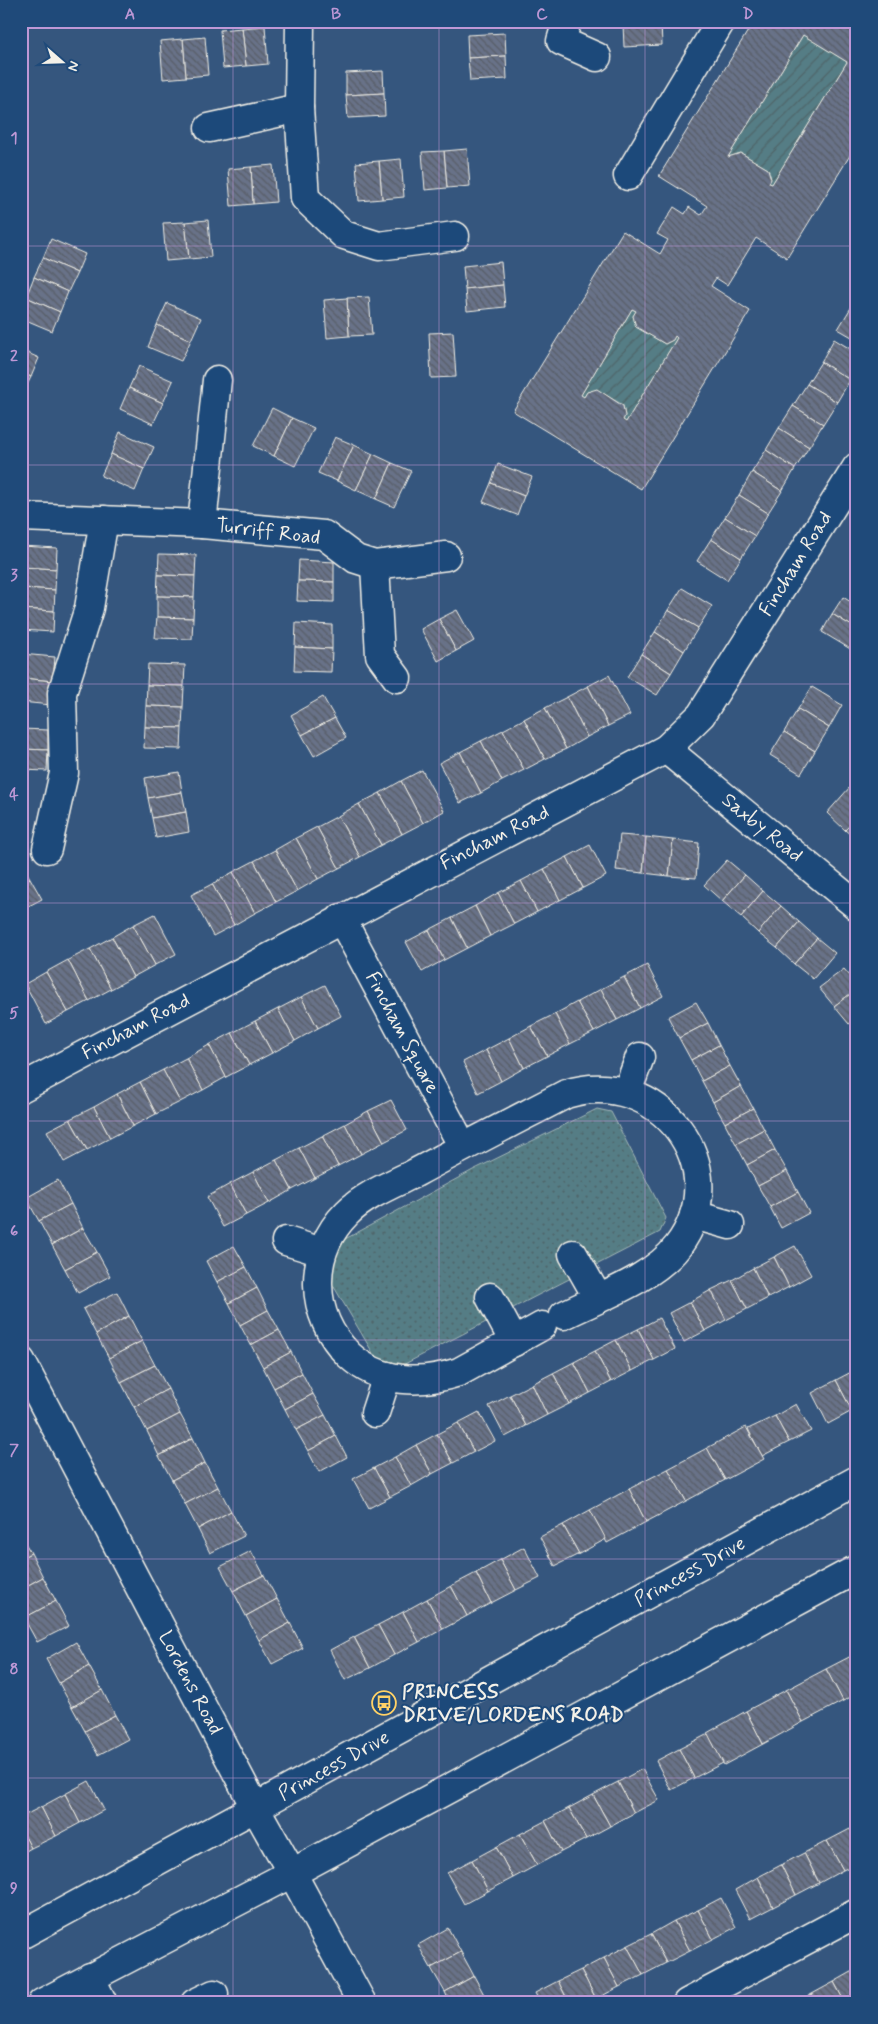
<svg xmlns="http://www.w3.org/2000/svg" width="878" height="2024" viewBox="0 0 878 2024" font-family="Mynerve,sans-serif">
<style>
.park{fill:url(#park-dots);stroke:#a4b7b6}
.garden{fill:url(#garden-furrows);stroke:#a4b7b6}
.building{fill:url(#building-back-hatch);stroke:#f4f1e8;fill-rule:evenodd}
.lines{fill:none;stroke-linecap:round;stroke-linejoin:round}
.minor-casing{stroke:#f4f1e8;stroke-width:31}
.minor{stroke:#1f4a7a;stroke-width:28}
.grid{fill:none;stroke:#be98d6;stroke-width:1;stroke-opacity:0.55}
.labels{text-anchor:middle;dominant-baseline:central;stroke-width:4;stroke-linejoin:round;paint-order:stroke}
.street-label{font-size:20px;fill:#f4f1e8;stroke:#1f4a7a}
.poi-label{font-size:20px;font-weight:bold;fill:#f4f1e8;stroke:#1f4a7a;text-anchor:start}
.neatline{fill:none;stroke:#be98d6;stroke-width:2}
.grid-label{font-size:16px;text-anchor:middle;font-weight:bold;fill:#be98d6}
</style>
<defs>
<pattern id="park-dots" width="8" height="8" patternUnits="userSpaceOnUse" patternTransform="scale(1.25)"><rect width="8" height="8" fill="#547d85"/><path d="M2 2h.1M6 6h.1" fill="none" stroke="#4f6569" stroke-width="1.8" stroke-linecap="round"/></pattern>
<pattern id="garden-furrows" width="10" height="10" patternUnits="userSpaceOnUse" patternTransform="scale(1.25)"><rect width="10" height="10" fill="#547d85"/><path d="M-1 1l2-2M0 10L10 0M9 11l2-2" fill="none" stroke="#4f6569"/></pattern>
<pattern id="building-back-hatch" width="6" height="6" patternUnits="userSpaceOnUse" patternTransform="scale(1.25)"><rect width="6" height="6" fill="#687288"/><path d="M-1 5l2 2M0 0l6 6M5-1l2 2" fill="none" stroke="#585d67"/></pattern>
</defs>
<rect width="100%" height="100%" fill="#35567e"/>
<filter id="ink" filterUnits="userSpaceOnUse"><feTurbulence type="fractalNoise" baseFrequency=".02" numOctaves="2"/><feDisplacementMap in="SourceGraphic" scale="10" xChannelSelector="R" yChannelSelector="G"/><feConvolveMatrix kernelMatrix="1 2 1 2 8 2 1 2 1" color-interpolation-filters="sRGB"/></filter>
<g filter="url(#ink)">
<path class="park" d="M597 1109 611 1112 666 1218 660 1232 397 1368 377 1360 324 1270 334 1245 473 1170Z"/>
<g class="garden">
<path d="M803 35 847 62 772 184 769 183 771 179 768 169 741 153 728 157Z"/>
<path d="M632 309 636 311 633 316 636 327 665 344 673 340 675 336 677 338 626 422 623 420 625 416 623 405 597 390 587 392 584 397 581 395Z"/>
</g>
<g class="building">
<path d="M623 21H661V22L623 24Z"/>
<path d="M754 21H857V144L787 258 756 238 727 285 716 278 711 286 750 311 641 489 513 411 623 231 660 254 668 240 657 234 674 207 685 214 689 207 701 215 707 206 659 176ZM803 35 847 62 772 184 769 183 771 179 768 169 741 153 728 157ZM632 309 636 311 633 316 636 327 665 344 673 340 675 336 677 338 626 422 623 420 625 416 623 406 597 389 587 392 584 397 581 395Z"/>
<path d="M661 22 662 45 624 47 623 24Z"/>
<path d="M265 26 268 64 246 66 242 28Z"/>
<path d="M242 28 246 66 223 68 220 30Z"/>
<path d="M505 33 506 56 468 58 467 35Z"/>
<path d="M205 37 208 75 186 77 183 39Z"/>
<path d="M183 39 186 77 163 79 160 41Z"/>
<path d="M506 56 507 79 470 81 468 58Z"/>
<path d="M383 71 384 93 346 95V73Z"/>
<path d="M384 93 385 116 348 118 346 95Z"/>
<path d="M467 149 470 186 447 188 444 151Z"/>
<path d="M444 151 447 188 425 190 422 152Z"/>
<path d="M401 159 404 197 382 199 379 161Z"/>
<path d="M379 161 382 199 359 201 356 163Z"/>
<path d="M273 165 276 202 253 204 251 167Z"/>
<path d="M251 167 253 204 231 206 228 169Z"/>
<path d="M208 220 211 257 189 259 185 222Z"/>
<path d="M185 222 189 259 166 261 163 223Z"/>
<path d="M51 239 85 254 77 273 43 258Z"/>
<path d="M43 258 77 273 68 292 34 277Z"/>
<path d="M501 262 503 285 465 289 463 266Z"/>
<path d="M34 277 68 292 60 312 26 297Z"/>
<path d="M503 285 505 307 467 311 465 289Z"/>
<path d="M26 297 60 312 52 331 21 318V308Z"/>
<path d="M369 297 372 335 349 336 347 298Z"/>
<path d="M347 298 349 336 327 338 324 300Z"/>
<path d="M167 303 201 318 191 340 157 325Z"/>
<path d="M852 306 857 309V340L838 329Z"/>
<path d="M157 325 191 340 181 361 148 347Z"/>
<path d="M453 332 456 377 431 378 429 333Z"/>
<path d="M834 339 857 353V369L850 380 821 362Z"/>
<path d="M21 350 39 358 31 377 21 372Z"/>
<path d="M821 362 850 380 837 402 807 384Z"/>
<path d="M139 366 173 381 163 403 129 388Z"/>
<path d="M21 372 31 377 22 395H21Z"/>
<path d="M807 384 837 402 823 424 793 406Z"/>
<path d="M129 388 163 403 153 424 120 409Z"/>
<path d="M793 406 823 424 809 447 779 428Z"/>
<path d="M272 408 292 418 274 456 253 446Z"/>
<path d="M292 418 314 428 295 466 274 456Z"/>
<path d="M779 428 809 447 795 469 766 450Z"/>
<path d="M120 432 154 447 144 469 111 454Z"/>
<path d="M335 437 354 445 337 481 318 473Z"/>
<path d="M354 445 373 454 356 490 337 481Z"/>
<path d="M766 450 795 469 782 491 752 472Z"/>
<path d="M111 454 144 469 135 491 101 476Z"/>
<path d="M373 454 392 463 376 499 356 490Z"/>
<path d="M392 463 411 471 394 507 376 499Z"/>
<path d="M498 464 532 477 524 496 491 483Z"/>
<path d="M752 472 782 491 768 513 739 495Z"/>
<path d="M491 483 524 496 517 515 483 502Z"/>
<path d="M739 495 768 513 755 536 725 517Z"/>
<path d="M725 517 755 536 741 558 711 539Z"/>
<path d="M711 539 741 558 727 580 697 561Z"/>
<path d="M21 546 57 548 56 569 21 567Z"/>
<path d="M159 554 196 555 195 576 158 575Z"/>
<path d="M299 560 334 562V582L298 581Z"/>
<path d="M21 567 56 569 55 590 21 588Z"/>
<path d="M158 575 195 576 194 597 157 596Z"/>
<path d="M298 581 334 582V602L297 601Z"/>
<path d="M21 588 55 590 54 611 21 609Z"/>
<path d="M682 588 712 606 698 628 668 610Z"/>
<path d="M157 596 194 597 193 618 157 617Z"/>
<path d="M843 597 857 606V629L832 614Z"/>
<path d="M21 609 54 611 53 632 21 630Z"/>
<path d="M457 610 474 641 456 651 439 619Z"/>
<path d="M668 610 698 628 684 651 655 632Z"/>
<path d="M832 614 857 629V642L852 650 822 632Z"/>
<path d="M157 617 193 618 192 639 155 638Z"/>
<path d="M439 619 456 651 438 661 421 629Z"/>
<path d="M296 623 332 625V649L295 647Z"/>
<path d="M655 632 684 651 671 673 641 654Z"/>
<path d="M295 647 332 649 331 672 294 671Z"/>
<path d="M21 654 55 657 53 681 21 678Z"/>
<path d="M641 654 671 673 657 695 627 677Z"/>
<path d="M148 664 185 665 184 686 147 685Z"/>
<path d="M609 675 630 715 608 726 588 686Z"/>
<path d="M21 678 53 681 51 705 21 702Z"/>
<path d="M147 685 184 686 183 707 146 706Z"/>
<path d="M588 686 608 726 587 737 567 697Z"/>
<path d="M812 687 842 705 829 728 798 709Z"/>
<path d="M323 697 335 718 302 735 291 715Z"/>
<path d="M567 697 587 737 566 749 545 708Z"/>
<path d="M146 706 183 707 182 728 145 727Z"/>
<path d="M545 708 566 749 545 759 524 719Z"/>
<path d="M798 709 829 728 815 751 784 732Z"/>
<path d="M335 718 346 738 314 756 302 735Z"/>
<path d="M524 719 545 759 524 770 503 730Z"/>
<path d="M145 727 182 728 181 749 144 748Z"/>
<path d="M21 729 48 730V750L21 749Z"/>
<path d="M503 730 524 770 502 781 481 741Z"/>
<path d="M784 732 815 751 801 774 770 755Z"/>
<path d="M481 741 502 781 481 793 460 752Z"/>
<path d="M21 749 48 750 47 771 21 770Z"/>
<path d="M460 752 481 793 460 803 439 763Z"/>
<path d="M422 770 444 811 423 823 401 781Z"/>
<path d="M179 772 182 792 148 798 145 778Z"/>
<path d="M401 781 423 823 402 834 380 793Z"/>
<path d="M850 787 857 794V818L845 830 827 813Z"/>
<path d="M182 792 186 812 152 818 148 798Z"/>
<path d="M380 793 402 834 381 845 359 804Z"/>
<path d="M359 804 381 845 360 857 338 816Z"/>
<path d="M186 812 189 832 156 838 152 818Z"/>
<path d="M338 816 360 857 339 868 317 827Z"/>
<path d="M857 818V840L845 830Z"/>
<path d="M317 827 339 868 318 879 296 838Z"/>
<path d="M620 835 646 837 643 873 616 870Z"/>
<path d="M646 837 673 840 669 876 643 873Z"/>
<path d="M296 838 318 879 297 891 275 850Z"/>
<path d="M673 840 699 843 696 878 669 876Z"/>
<path d="M590 845 606 876 583 888 567 857Z"/>
<path d="M275 850 297 891 276 902 254 861Z"/>
<path d="M567 857 583 888 560 900 544 869Z"/>
<path d="M727 860 745 875 722 901 704 885Z"/>
<path d="M254 861 276 902 255 913 233 872Z"/>
<path d="M21 862 30 878 21 883Z"/>
<path d="M544 869 560 900 537 912 521 881Z"/>
<path d="M233 872 255 913 234 925 212 884Z"/>
<path d="M745 875 763 891 741 917 722 901Z"/>
<path d="M30 878 42 899 21 910V883Z"/>
<path d="M521 881 537 912 514 924 498 893Z"/>
<path d="M212 884 234 925 213 936 191 895Z"/>
<path d="M763 891 781 906 758 933 741 917Z"/>
<path d="M498 893 514 924 490 936 475 906Z"/>
<path d="M475 906 490 936 467 948 452 918Z"/>
<path d="M781 906 799 922 777 948 758 933Z"/>
<path d="M155 914 176 954 155 965 133 925Z"/>
<path d="M452 918 467 948 444 960 429 930Z"/>
<path d="M799 922 817 938 794 964 777 948Z"/>
<path d="M133 925 155 965 133 977 112 937Z"/>
<path d="M429 930 444 960 422 972 406 942Z"/>
<path d="M112 937 133 977 111 989 90 949Z"/>
<path d="M817 938 835 953 813 979 794 964Z"/>
<path d="M90 949 111 989 89 1001 68 960Z"/>
<path d="M68 960 89 1001 68 1012 46 972Z"/>
<path d="M647 965 663 996 640 1008 624 977Z"/>
<path d="M844 969 857 984V989L834 1006 819 988Z"/>
<path d="M46 972 68 1012 46 1024 25 984Z"/>
<path d="M624 977 640 1008 617 1020 601 989Z"/>
<path d="M325 985 341 1016 318 1028 301 997Z"/>
<path d="M601 989 617 1020 594 1032 577 1002Z"/>
<path d="M857 989V1019L849 1024 834 1006Z"/>
<path d="M301 997 318 1028 295 1041 278 1009Z"/>
<path d="M577 1002 594 1032 570 1044 555 1014Z"/>
<path d="M696 1002 708 1023 679 1038 668 1017Z"/>
<path d="M278 1009 295 1041 272 1053 255 1021Z"/>
<path d="M555 1014 570 1044 547 1056 531 1026Z"/>
<path d="M255 1021 272 1053 249 1065 232 1033Z"/>
<path d="M708 1023 719 1045 691 1060 679 1038Z"/>
<path d="M531 1026 547 1056 524 1068 509 1038Z"/>
<path d="M232 1033 249 1065 226 1077 209 1045Z"/>
<path d="M509 1038 524 1068 501 1081 486 1050Z"/>
<path d="M209 1045 226 1077 203 1090 186 1058Z"/>
<path d="M719 1045 730 1066 702 1081 691 1060Z"/>
<path d="M486 1050 501 1081 478 1093 463 1062Z"/>
<path d="M186 1058 203 1090 180 1102 163 1070Z"/>
<path d="M730 1066 741 1086 713 1102 702 1081Z"/>
<path d="M163 1070 180 1102 156 1114 140 1082Z"/>
<path d="M140 1082 156 1114 133 1126 117 1094Z"/>
<path d="M741 1086 753 1108 725 1123 713 1102Z"/>
<path d="M117 1094 133 1126 110 1138 94 1107Z"/>
<path d="M391 1100 407 1130 384 1142 368 1111Z"/>
<path d="M94 1107 110 1138 87 1150 70 1119Z"/>
<path d="M753 1108 764 1129 736 1144 725 1123Z"/>
<path d="M368 1111 384 1142 361 1154 345 1124Z"/>
<path d="M70 1119 87 1150 64 1162 47 1131Z"/>
<path d="M345 1124 361 1154 338 1166 322 1136Z"/>
<path d="M764 1129 775 1150 747 1165 736 1144Z"/>
<path d="M322 1136 338 1166 315 1178 299 1148Z"/>
<path d="M299 1148 315 1178 292 1190 276 1160Z"/>
<path d="M775 1150 787 1171 758 1186 747 1165Z"/>
<path d="M276 1160 292 1190 269 1203 253 1172Z"/>
<path d="M787 1171 798 1192 770 1207 758 1186Z"/>
<path d="M253 1172 269 1203 246 1215 230 1184Z"/>
<path d="M58 1180 71 1204 39 1221 26 1198Z"/>
<path d="M230 1184 246 1215 223 1227 207 1197Z"/>
<path d="M798 1192 809 1213 781 1228 770 1207Z"/>
<path d="M71 1204 83 1228 52 1245 39 1221Z"/>
<path d="M83 1228 97 1252 65 1269 52 1245Z"/>
<path d="M234 1246 246 1267 217 1282 206 1261Z"/>
<path d="M795 1246 811 1275 789 1287 774 1257Z"/>
<path d="M97 1252 110 1276 78 1293 65 1269Z"/>
<path d="M774 1257 789 1287 768 1298 753 1268Z"/>
<path d="M246 1267 257 1288 229 1303 217 1282Z"/>
<path d="M753 1268 768 1298 747 1309 732 1280Z"/>
<path d="M732 1280 747 1309 726 1320 711 1290Z"/>
<path d="M257 1288 268 1310 240 1325 229 1303Z"/>
<path d="M711 1290 726 1320 705 1331 690 1302Z"/>
<path d="M117 1292 129 1316 96 1334 83 1309Z"/>
<path d="M690 1302 705 1331 684 1342 669 1313Z"/>
<path d="M268 1310 279 1330 251 1345 240 1325Z"/>
<path d="M129 1316 142 1341 109 1358 96 1334Z"/>
<path d="M659 1318 675 1349 654 1360 638 1329Z"/>
<path d="M638 1329 654 1360 632 1371 616 1340Z"/>
<path d="M279 1330 291 1352 263 1367 251 1345Z"/>
<path d="M616 1340 632 1371 611 1382 595 1351Z"/>
<path d="M142 1341 155 1365 121 1382 109 1358Z"/>
<path d="M595 1351 611 1382 590 1393 574 1362Z"/>
<path d="M291 1352 302 1373 274 1388 263 1367Z"/>
<path d="M574 1362 590 1393 569 1404 553 1373Z"/>
<path d="M155 1365 168 1389 134 1407 121 1382Z"/>
<path d="M857 1369V1408L852 1411 836 1380Z"/>
<path d="M302 1373 313 1394 285 1409 274 1388Z"/>
<path d="M553 1373 569 1404 547 1415 532 1384Z"/>
<path d="M836 1380 852 1411 828 1424 812 1393Z"/>
<path d="M532 1384 547 1415 526 1426 510 1395Z"/>
<path d="M168 1389 180 1414 147 1431 134 1407Z"/>
<path d="M313 1394 325 1415 296 1430 285 1409Z"/>
<path d="M510 1395 526 1426 505 1437 489 1406Z"/>
<path d="M796 1404 811 1431 789 1442 775 1416Z"/>
<path d="M479 1412 495 1441 474 1452 458 1423Z"/>
<path d="M180 1414 193 1438 159 1456 147 1431Z"/>
<path d="M325 1415 336 1436 308 1451 296 1430Z"/>
<path d="M775 1416 789 1442 762 1456 748 1429Z"/>
<path d="M458 1423 474 1452 453 1463 437 1434Z"/>
<path d="M746 1427 764 1459 725 1480 707 1448Z"/>
<path d="M437 1434 453 1463 432 1474 416 1445Z"/>
<path d="M336 1436 347 1457 319 1472 308 1451Z"/>
<path d="M193 1438 205 1463 172 1480 159 1456Z"/>
<path d="M416 1445 432 1474 411 1486 395 1457Z"/>
<path d="M707 1448 725 1480 686 1501 668 1469Z"/>
<path d="M395 1457 411 1486 390 1497 374 1468Z"/>
<path d="M205 1463 218 1487 185 1504 172 1480Z"/>
<path d="M374 1468 390 1497 369 1508 353 1479Z"/>
<path d="M668 1469 686 1501 646 1522 629 1489Z"/>
<path d="M218 1487 231 1511 198 1529 185 1504Z"/>
<path d="M629 1489 646 1522 607 1543 590 1510Z"/>
<path d="M590 1510 606 1539 579 1554 563 1525Z"/>
<path d="M231 1511 244 1536 210 1553 198 1529Z"/>
<path d="M563 1525 579 1554 555 1566 540 1537Z"/>
<path d="M21 1536 31 1553 21 1558Z"/>
<path d="M524 1547 540 1578 516 1590 500 1560Z"/>
<path d="M251 1551 264 1575 233 1591 220 1567Z"/>
<path d="M31 1553 43 1577 21 1589V1558Z"/>
<path d="M500 1560 516 1590 491 1603 476 1573Z"/>
<path d="M476 1573 491 1603 467 1616 451 1586Z"/>
<path d="M264 1575 277 1599 246 1616 233 1591Z"/>
<path d="M43 1577 56 1601 24 1618 21 1613V1589Z"/>
<path d="M451 1586 467 1616 443 1629 427 1599Z"/>
<path d="M277 1599 290 1623 259 1640 246 1616Z"/>
<path d="M427 1599 443 1629 419 1642 403 1612Z"/>
<path d="M56 1601 69 1626 37 1642 24 1618Z"/>
<path d="M403 1612 419 1642 394 1655 378 1625Z"/>
<path d="M290 1623 303 1648 272 1664 259 1640Z"/>
<path d="M378 1625 394 1655 370 1668 354 1637Z"/>
<path d="M354 1637 370 1668 345 1680 330 1650Z"/>
<path d="M76 1642 89 1666 59 1683 46 1659Z"/>
<path d="M857 1653V1694L843 1701 826 1669Z"/>
<path d="M89 1666 102 1690 72 1707 59 1683Z"/>
<path d="M826 1669 843 1701 803 1722 786 1690Z"/>
<path d="M102 1690 115 1715 85 1731 72 1707Z"/>
<path d="M786 1690 803 1722 763 1744 746 1711Z"/>
<path d="M746 1711 763 1744 724 1765 707 1733Z"/>
<path d="M115 1715 128 1739 98 1755 85 1731Z"/>
<path d="M708 1734 723 1763 694 1778 679 1749Z"/>
<path d="M679 1749 694 1778 671 1790 656 1761Z"/>
<path d="M642 1769 659 1800 634 1813 618 1782Z"/>
<path d="M89 1781 104 1810 80 1823 65 1794Z"/>
<path d="M618 1782 634 1813 610 1826 593 1795Z"/>
<path d="M65 1794 80 1823 56 1836 41 1807Z"/>
<path d="M593 1795 610 1826 586 1839 569 1808Z"/>
<path d="M41 1807 56 1836 31 1848 21 1829V1817Z"/>
<path d="M569 1808 586 1839 561 1852 545 1821Z"/>
<path d="M545 1821 561 1852 537 1865 520 1834Z"/>
<path d="M21 1829 31 1848 21 1854Z"/>
<path d="M850 1829 857 1841V1863L843 1870 827 1841Z"/>
<path d="M520 1834 537 1865 513 1878 496 1847Z"/>
<path d="M827 1841 843 1870 819 1883 804 1853Z"/>
<path d="M496 1847 513 1878 488 1891 472 1860Z"/>
<path d="M804 1853 819 1883 796 1895 781 1865Z"/>
<path d="M472 1860 488 1891 464 1904 447 1873Z"/>
<path d="M781 1865 796 1895 773 1907 758 1877Z"/>
<path d="M758 1877 773 1907 750 1919 735 1890Z"/>
<path d="M721 1898 736 1927 713 1939 698 1910Z"/>
<path d="M698 1910 713 1939 690 1951 674 1921Z"/>
<path d="M674 1921 690 1951 666 1963 651 1934Z"/>
<path d="M448 1928 461 1952 431 1968 418 1945Z"/>
<path d="M651 1934 666 1963 643 1975 627 1946Z"/>
<path d="M627 1946 643 1975 619 1987 604 1958Z"/>
<path d="M461 1952 474 1976 445 1992 431 1968Z"/>
<path d="M604 1958 619 1987 596 1999 581 1970Z"/>
<path d="M857 1969V2003H845L834 1982Z"/>
<path d="M581 1970 596 1999 589 2003H569L558 1981Z"/>
<path d="M474 1976 487 2000 482 2003H450L445 1992Z"/>
<path d="M558 1981 569 2003H540L535 1993Z"/>
<path d="M834 1982 845 2003H816L812 1994Z"/>
<path d="M812 1994 816 2003H795Z"/>
</g>
<g class="lines">
<g class="minor-casing">
<g id="minor">
<path d="M300 21 299 108 305 198 344 235 379 246 455 236"/>
<path d="M567 21 561 41 597 57"/>
<path d="M209 128 299 108"/>
<path d="M628 176 721 21"/>
<path d="M21 517 202 524 324 535 356 559 375 565 446 556"/>
<path d="M202 524 217 380"/>
<path d="M375 565 380 655 397 678"/>
<path d="M666 749 857 906"/>
<path d="M47 849 64 773 62 693 89 608 104 520"/>
<path d="M341 918 463 1147"/>
<path d="M21 1088 666 749 701 715 857 467"/>
<path d="M627 1092 640 1057"/>
<path d="M694 1215 730 1225"/>
<path d="M286 1241 322 1252"/>
<path d="M573 1254 598 1298"/>
<path d="M490 1297 514 1342"/>
<path d="M542 1326 459 1372C422 1384 380 1384 349 1355 309 1316 307 1253 347 1213 365 1195 393 1184 415 1173 465 1146 516 1120 566 1094 658 1065 737 1167 678 1246 654 1278 600 1297 564 1315"/>
<path d="M21 1361 256 1809 292 1873 362 2003"/>
<path d="M375 1413 387 1376"/>
<path d="M21 1935 857 1480"/>
<path d="M90 1977 103 2003"/>
<path d="M42 2003 292 1873 857 1569"/>
<path d="M195 2003 214 1994"/>
<path d="M687 2003 857 1913"/>
</g>
</g>
<use href="#minor" class="minor"/>
</g>
</g>
<path class="grid" d="M233 21V2003M439 21V2003M645 21V2003M21 246H857M21 465H857M21 684H857M21 903H857M21 1121H857M21 1340H857M21 1559H857M21 1778H857"/>
<defs>
<g id="bus-ring" transform="scale(1.25)"><circle r="9.5" fill="#1f4a7a" stroke="#ffd166" stroke-width="1.5"/><path d="M-5-6H5V4H4V6H2V4H-2V6H-4V4H-5ZM-3.5-4V0h7V-4ZM-3.5 1.2v1.5H-2V1.2ZM2 1.2v1.5H3.5V1.2Z" fill="#ffd166"/></g>
</defs>
<g fill-rule="evenodd">
<use href="#bus-ring" x="384" y="1703"/>
</g>
<g class="labels">
<g class="street-label">
<text transform="translate(268 532) rotate(7)">Turriff Road</text>
<text transform="translate(796 564) rotate(-58)">Fincham Road</text>
<text transform="translate(762 828) rotate(39)">Saxby Road</text>
<text transform="translate(495 838) rotate(-27)">Fincham Road</text>
<text transform="translate(136 1027) rotate(-28)">Fincham Road</text>
<text transform="translate(402 1033) rotate(62)">Fincham Square</text>
<text transform="translate(690 1572) rotate(-29)">Princess Drive</text>
<text transform="translate(190 1683) rotate(62)">Lordens Road</text>
<text transform="translate(334 1766) rotate(-29)">Princess Drive</text>
</g>
<g class="poi-label">
<text x="402" y="1692">PRINCESS<tspan x="402" dy="23">DRIVE/LORDENS ROAD</tspan></text>
</g>
</g>
<rect width="878" height="2024" fill="none" stroke="#1f4a7a" stroke-width="55"/>
<g transform="translate(62 62) rotate(110)" stroke="#1f4a7a" stroke-width="4" paint-order="stroke">
<path d="M0-4L9 19L0 12L-9 19Z" fill="#f4f1e8"/>
<text y="-8" font-size="14" font-weight="bold" text-anchor="middle" fill="#f4f1e8">N</text>
</g>
<rect x="28" y="28" width="822" height="1968" class="neatline"/>
<g class="grid-label">
<text x="130" y="19">A</text>
<text x="336" y="19">B</text>
<text x="542" y="19">C</text>
<text x="748" y="19">D</text>
<text x="14" y="143">1</text>
<text x="14" y="361">2</text>
<text x="14" y="580">3</text>
<text x="14" y="799">4</text>
<text x="14" y="1018">5</text>
<text x="14" y="1236">6</text>
<text x="14" y="1455">7</text>
<text x="14" y="1674">8</text>
<text x="14" y="1893">9</text>
</g>
</svg>
